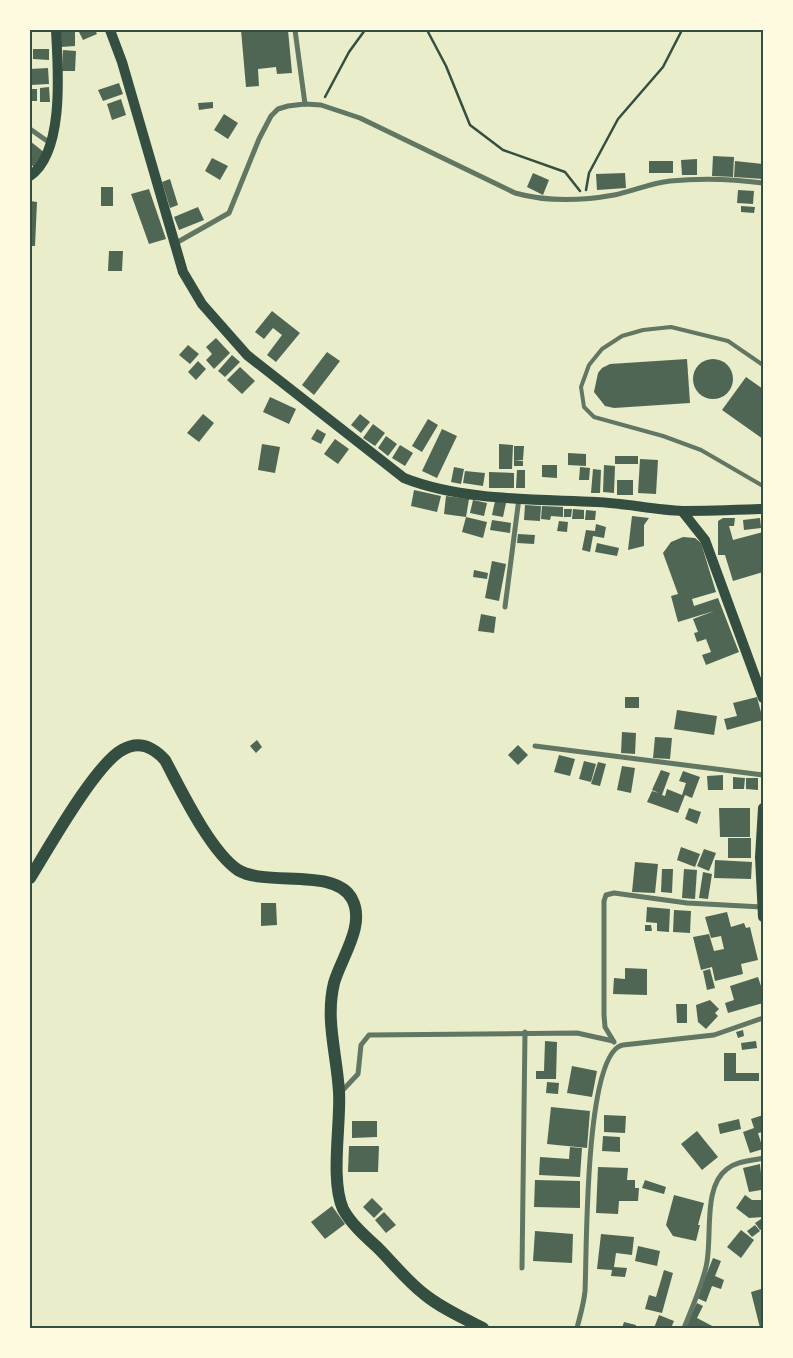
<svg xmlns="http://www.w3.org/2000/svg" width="793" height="1358" viewBox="0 0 793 1358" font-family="'Noto Serif',serif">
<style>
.building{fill:#4f6655}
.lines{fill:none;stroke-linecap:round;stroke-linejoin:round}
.path{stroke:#344e41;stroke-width:2.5}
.service{stroke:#617663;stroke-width:4}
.minor{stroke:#617663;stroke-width:5}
.secondary{stroke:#344e41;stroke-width:10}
.trunk{stroke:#344e41;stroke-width:12}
.neatline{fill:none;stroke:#344e41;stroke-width:2}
</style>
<rect width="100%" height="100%" fill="#e9edc9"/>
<g class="building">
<path d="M78 30H95L97 34 83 40Z"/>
<path d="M241 30H288L292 73 277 74 276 67 258 69 259 86 246 87Z"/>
<path d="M60 31H75V46L61 47Z"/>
<path d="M33 49H49V60L33 59Z"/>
<path d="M63 50 76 51 75 71H62Z"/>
<path d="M48 68 49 84 30 85V69Z"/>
<path d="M119 83 123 94 103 101 98 90Z"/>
<path d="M49 87 50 102H40V88Z"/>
<rect x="30" y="89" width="7" height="12"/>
<path d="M121 99 126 115 112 120 107 104Z"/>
<path d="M213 102V108L199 110 198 103Z"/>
<path d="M224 114 238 123 228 139 214 130Z"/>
<path d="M30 141 45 153 34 167 30 164Z"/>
<path d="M713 156 734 157 733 177 712 176Z"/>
<path d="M212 158 228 166 220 180 205 171Z"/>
<path d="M697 159V175H682L681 160Z"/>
<rect x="649" y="161" width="24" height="12"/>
<path d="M735 161 763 164V179L734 177Z"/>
<path d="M533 173 549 180 543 195 527 187Z"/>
<path d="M625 173 626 188 597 190 596 174Z"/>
<path d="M170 179 178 205 170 208 162 182Z"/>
<rect x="101" y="187" width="12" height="19"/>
<path d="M149 189 166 239 149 244 131 194Z"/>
<path d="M738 190 754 191 753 204 737 203Z"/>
<path d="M30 201 37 202 35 246H30Z"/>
<path d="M741 206 755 207 754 213 741 212Z"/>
<path d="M198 207 204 220 179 230 174 217Z"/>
<path d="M109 251H123L122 271H108Z"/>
<path d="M272 311 300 333 276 362 267 355 282 335 273 328 264 339 255 332Z"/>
<path d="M216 338 230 353 214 369 206 360 212 354 206 347Z"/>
<path d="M188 345 199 354 190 364 179 355Z"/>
<path d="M327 352 340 361 314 395 302 385Z"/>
<path d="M232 355 240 362 225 377 218 371Z"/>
<circle cx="713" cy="379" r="20"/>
<path d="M687 359 690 403 614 408 605 406 594 392 598 373 602 368 610 364Z"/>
<path d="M198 361 206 369 196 380 188 372Z"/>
<path d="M240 367 255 381 242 394 227 380Z"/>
<path d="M746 377 763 389V439L722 410Z"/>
<path d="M270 397 296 409 289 424 263 412Z"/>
<path d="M203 414 214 423 199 442 187 433Z"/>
<path d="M360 414 370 422 361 433 351 425Z"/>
<path d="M428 419 438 425 422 452 412 446Z"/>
<path d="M373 424 385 433 375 446 363 438Z"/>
<path d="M317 429 326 434 321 444 311 439Z"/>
<path d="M442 429 457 436 437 478 422 471Z"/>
<path d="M386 436 397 444 388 456 378 448Z"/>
<path d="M335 439 349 449 338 464 324 454Z"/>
<path d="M262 444 280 447 275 473 258 470Z"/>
<path d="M499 444 513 445 512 469H499Z"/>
<path d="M400 445 413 453 405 466 392 458Z"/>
<path d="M514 446H524L523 460H514Z"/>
<path d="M568 453 586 454V466L568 465Z"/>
<rect x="615" y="456" width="23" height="8"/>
<path d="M640 459 658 460 656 494 638 493Z"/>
<path d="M514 460 523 461V466H514Z"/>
<path d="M542 465H557V478L542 477Z"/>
<path d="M604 465 615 466 614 493 603 492Z"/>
<path d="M454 467 464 469 461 484 451 482Z"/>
<path d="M580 467 590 468 589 480H579Z"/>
<path d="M593 469 601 470 600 493H591Z"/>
<path d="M517 470H525V488H516Z"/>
<path d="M465 471 485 473 483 486 463 483Z"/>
<path d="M489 472 514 473V488H489Z"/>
<rect x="617" y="480" width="16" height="15"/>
<path d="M414 490 441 496 437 512 411 506Z"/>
<path d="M446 496 469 499 466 517 487 522 483 538 462 532 466 517 444 514Z"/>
<path d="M473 500 487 503 484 516 470 513Z"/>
<path d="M495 501 506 503 503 517 492 515Z"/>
<path d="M525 505 541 506 540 521 524 520Z"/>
<path d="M542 506 563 507V517L551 516 550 520 541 519Z"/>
<path d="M564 509H572L571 517H564Z"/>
<path d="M573 509 584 510V519H572Z"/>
<path d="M586 510 596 511 595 520H585Z"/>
<path d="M632 516 649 518 644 525V546L628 550Z"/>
<path d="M723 518H735L734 526H729L733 540 763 532V572L733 581 725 555H718V521Z"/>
<path d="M760 518 761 528 744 530 743 520Z"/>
<path d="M492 520 511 523 510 533 490 530Z"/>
<path d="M559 521 568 522 567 532 557 531Z"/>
<path d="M596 524 606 527 604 538 593 536 590 552 582 550 586 530 595 531Z"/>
<path d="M518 534 535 535 534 544 517 543Z"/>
<path d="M683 537 695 538 701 543 716 592 692 599 694 606 718 598 735 642 728 644 735 642 739 652 706 665 702 655 711 652 706 639 697 642 694 633 698 632 693 619 714 611 678 622 671 596 678 594 663 553 671 542Z"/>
<path d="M597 543 619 548 617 556 595 552Z"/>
<path d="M492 561 506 564 499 601 485 598Z"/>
<path d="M474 570 488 573 487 579 473 577Z"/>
<path d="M481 614 496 617 494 633 478 631Z"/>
<rect x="625" y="697" width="14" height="11"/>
<path d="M757 697 763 720 727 730 724 719 737 716 733 703Z"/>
<path d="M677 710 717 716 714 735 674 729Z"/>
<path d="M622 732 636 733 635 754 621 753Z"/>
<path d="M655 737 672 738 670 759 653 758Z"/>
<path d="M257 740 262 747 256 753 250 746Z"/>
<path d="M518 745 528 755 518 765 508 755Z"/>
<path d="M559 755 575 759 570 776 554 772Z"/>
<path d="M584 761 596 764 591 782 579 779Z"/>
<path d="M598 762 606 764 600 786 591 784Z"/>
<path d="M622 766 635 768 631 793 617 790Z"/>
<path d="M661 770 670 773 662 795 665 796 667 789 682 795 686 783 679 781 683 771 700 777 692 798 685 795 678 813 647 802 652 791 659 793 652 790Z"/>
<path d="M723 775V790H708L707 776Z"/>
<path d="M733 777 745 778 744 789H733Z"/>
<path d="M746 778H758V790L746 789Z"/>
<path d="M689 808 701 812 697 824 685 819Z"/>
<path d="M719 808H750V837H720Z"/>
<rect x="728" y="838" width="23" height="20"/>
<path d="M681 847 700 854 695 867 677 860Z"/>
<path d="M704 849 716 853 709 871 697 866Z"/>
<path d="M715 860 752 862 751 879 714 878Z"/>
<path d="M635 862 658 864 655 893 632 892Z"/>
<path d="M662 869H673L672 893 661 892Z"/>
<path d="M684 869 697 870 695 899 682 898Z"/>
<path d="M703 872 712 874 708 899 699 898Z"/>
<path d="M261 903H276L277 925 261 926Z"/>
<path d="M647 907 670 909 669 932 657 931V923L646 922Z"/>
<path d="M674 910 691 911 690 933 673 932Z"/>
<path d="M727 912 731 927 744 923 746 928 750 927 758 960 741 964 743 974 715 981 712 967 701 970 693 937 709 934 714 951 724 949 721 936 711 938 705 917Z"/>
<path d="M645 925H651L652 931H645Z"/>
<path d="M625 968 647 969V995L613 994 614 978 625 979Z"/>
<path d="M710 969 715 988 707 990 703 971Z"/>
<path d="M758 977 763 992V1003L728 1013 725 1003 734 1000 730 986Z"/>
<path d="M710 1000 719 1009 715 1013 718 1016 706 1029 698 1022 696 1005Z"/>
<path d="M676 1004H687V1023H677Z"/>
<path d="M743 1030 744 1036 738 1038 736 1032Z"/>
<path d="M545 1041 557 1042 556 1079H536V1071H544Z"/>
<path d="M756 1041 757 1048 742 1050 741 1043Z"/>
<path d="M724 1053H736V1073H759V1081H724Z"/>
<path d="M572 1066 597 1071 592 1097 567 1093Z"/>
<path d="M547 1082 559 1083 558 1094 546 1093Z"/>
<path d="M551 1107 590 1111 587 1148 547 1144Z"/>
<path d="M604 1115 626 1116 625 1133 604 1132Z"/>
<path d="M763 1115V1132L758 1133 763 1149 750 1153 743 1132 754 1128 751 1119Z"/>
<path d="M739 1119 741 1129 720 1134 718 1124Z"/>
<path d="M352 1121H377V1137L352 1138Z"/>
<path d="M697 1131 718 1157 702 1170 681 1144Z"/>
<path d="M603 1136 620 1137V1152L602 1151Z"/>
<path d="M349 1146H379L378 1172H348Z"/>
<path d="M570 1147 582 1148 580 1177 539 1175 540 1157 569 1159Z"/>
<path d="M760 1164 763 1193 761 1190 749 1192 743 1168Z"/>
<path d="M598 1167 628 1168 627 1180H635V1188H639L638 1201H619L618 1214 596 1213Z"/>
<path d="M535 1180 580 1181V1208L534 1207Z"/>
<path d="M645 1180 666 1187 664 1194 642 1188Z"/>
<path d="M674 1195 704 1203 698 1225H700L696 1241 673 1236 666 1225Z"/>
<path d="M745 1195 752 1200H763V1217L749 1218 736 1208Z"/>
<path d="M372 1198 383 1209 374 1218 363 1207Z"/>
<path d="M332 1206 345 1224 325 1239 311 1222Z"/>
<path d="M384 1212 396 1225 386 1233 375 1220Z"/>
<path d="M761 1219 763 1228 760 1230 755 1223Z"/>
<path d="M755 1225 760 1231 752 1237 747 1231Z"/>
<path d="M741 1230 754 1240 741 1258 727 1247Z"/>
<path d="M535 1231 573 1234 572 1263 533 1261Z"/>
<path d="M601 1234 634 1237 632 1255 616 1253 614 1267 627 1268 625 1277 611 1276 612 1270 597 1269Z"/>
<path d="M638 1246 660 1251 657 1266 635 1261Z"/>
<path d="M713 1258 721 1261 715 1276 724 1280 721 1289 712 1286 706 1302 697 1298Z"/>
<path d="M664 1270 673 1273 662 1313 645 1309 649 1295 656 1297Z"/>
<path d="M761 1289 763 1328H760L751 1292Z"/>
<path d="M697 1303 703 1306 697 1318 716 1328H684Z"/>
<path d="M659 1315 674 1321 671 1328H654Z"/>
<path d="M624 1322 636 1325 635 1328H622Z"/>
</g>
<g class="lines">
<g class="path">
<path d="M427 30 446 66 470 125 503 150 565 172 580 191"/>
<path d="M325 97 349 52 365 30"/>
<path d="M586 190 589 173 618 119 663 67 682 30"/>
</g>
<path class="service" d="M763 365 728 341 671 327 643 330 622 336 602 349 589 365 581 387 584 407 594 417 663 436 701 450 763 486"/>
<g class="minor">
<path d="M295 30 305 104"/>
<path d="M30 129 50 143"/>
<path d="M176 243 229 213 259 139 271 116 278 109 288 106 305 104 321 105 360 118 515 193C547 202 581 201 614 195 633 191 651 183 670 181 700 178 734 179 763 183"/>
<path d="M505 607 519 498"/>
<path d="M535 746 763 775"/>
<path d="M614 1042 605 1027 604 1015V901L606 895 614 893 687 903 762 907"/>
<path d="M341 1092 358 1074 361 1045 369 1035 577 1033 613 1041"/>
<path d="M522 1268 525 1032"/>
<path d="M577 1328C580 1316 584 1303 585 1291 587 1254 584 1052 623 1045L714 1035 763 1018"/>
<path d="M684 1328C692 1308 701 1288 706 1267 713 1239 702 1187 727 1169 737 1161 751 1161 763 1158"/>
</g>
<g class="secondary">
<path d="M110 30 122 62 183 272 202 304 247 355 404 478C462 501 534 499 596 502 625 503 654 510 683 511 710 511 736 510 763 509"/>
<path d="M30 176C65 152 58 68 56 30"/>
<path d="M682 511 705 540 763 698"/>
<path d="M763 808 760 857 763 917"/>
</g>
<path class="trunk" d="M30 878C48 849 95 765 122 750 139 740 153 747 165 760 181 790 210 851 238 870 266 887 336 867 352 899 366 925 341 958 334 983 325 1020 337 1055 339 1092 341 1123 330 1180 343 1209 351 1224 366 1237 378 1248 393 1263 407 1281 424 1294 441 1308 463 1318 483 1328"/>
</g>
<rect width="793" height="1358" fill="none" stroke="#fefae0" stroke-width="62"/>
<rect x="31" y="31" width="731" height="1296" class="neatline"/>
</svg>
